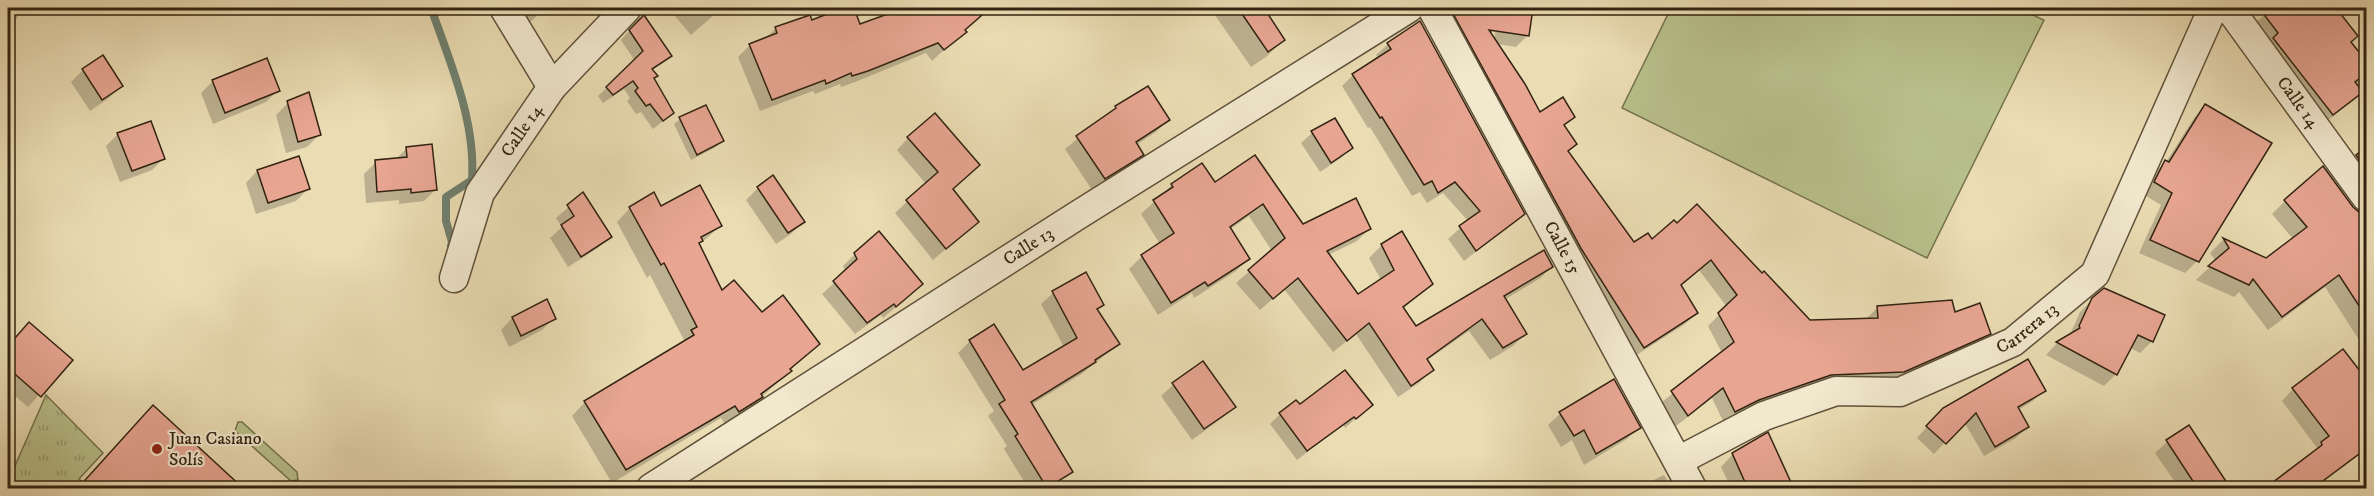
<svg xmlns="http://www.w3.org/2000/svg" width="2374" height="496" viewBox="0 0 2374 496" font-family="'IM FELL DW Pica',serif">
<style>
.grass{fill:url(#grass-tufts);stroke:#75724e;stroke-width:1.5}
.park{fill:#b8c08b;stroke:#75724e;stroke-width:1.5}
.shadow{fill:#0003}
.lines{fill:none;stroke-linecap:round;stroke-linejoin:round}
.stream{stroke:#6f7f6d;stroke-width:8}
.building{fill:#e7a592;stroke:#322311;stroke-width:1.5}
.street-casing{stroke:#60513a;stroke-width:31}
.street{stroke:#f1e8ce;stroke-width:28}
.poi-dot{fill:#8f2418;stroke:#f1e8ce;stroke-width:2}
.labels{text-anchor:middle;dominant-baseline:central;stroke-width:4.5;stroke-linejoin:round;paint-order:stroke}
.street-label{font-size:18px;fill:#322311;stroke:#f1e8ce}
.poi-label{font-size:18px;fill:#322311;stroke:#f1e8ce;text-anchor:start}
</style>
<defs>
<pattern id="grass-tufts" width="24" height="20" patternUnits="userSpaceOnUse" patternTransform="scale(1.5)"><rect width="24" height="20" fill="#b8c08b"/><path d="M3 7l-1-3M5 7V3M7 7l1-3M15 17l-1-3M17 17v-4M19 17l1-3" fill="none" stroke="#969c70"/></pattern>
</defs>
<rect width="100%" height="100%" fill="#eadcb3"/>
<filter id="stains"><feTurbulence type="fractalNoise" baseFrequency=".00333" numOctaves="4"/><feColorMatrix values="0 0 0 0 .2 0 0 0 0 .09 0 0 0 0 .02 0 0 0 .5 -.17"/></filter>
<radialGradient id="worn" r=".72"><stop offset=".6" stop-color="#630" stop-opacity="0"/><stop offset="1" stop-color="#630" stop-opacity=".3"/></radialGradient>
<g class="grass">
<path d="M46 395 103 453 79 479 89 488H8V482Z"/>
<path d="M238 422H242L297 472 298 480 291 481 235 431Z"/>
</g>
<path class="park" d="M1671 8H2017L2044 20 1927 258 1622 108Z"/>
<g class="shadow">
<path d="M8 8H12L18 17 8 27Z"/>
<path d="M514 8H546L519 32Z"/>
<path d="M593 8H604L597 13Z"/>
<path d="M668 8H722L691 35Z"/>
<path d="M904 8H989L932 61 926 53 855 82 841 87 840 84 815 94 813 91 760 111 738 57 750 45 764 40 776 28 811 22 859 26Z"/>
<path d="M1210 8H1272L1266 13 1283 40 1266 57 1251 67Z"/>
<path d="M1435 8H1482L1494 30 1490 34 1494 40 1499 8H1532L1528 35 1516 47 1497 44 1539 114 1574 117 1563 127 1575 144 1567 152 1633 244 1652 241 1762 275 1810 322 1867 318 1878 307 1954 314 1989 333 1978 344 1892 383 1724 423 1712 398 1676 426 1661 403 1722 353 1708 326 1727 307 1699 270 1680 286 1696 313 1685 324 1632 358Z"/>
<path d="M2272 8H2346L2339 15 2349 43 2366 65V90L2321 126 2252 26Z"/>
<path d="M643 15 670 56 652 70 653 79 673 113 653 129 641 112 636 114 627 101 630 98 624 89 603 103 598 96 635 61 621 40Z"/>
<path d="M1388 44 1523 214 1511 225 1464 261 1448 239 1468 221 1443 193 1427 203 1420 192 1412 196 1370 127 1368 128 1342 86 1353 75 1378 58 1376 55Z"/>
<path d="M83 70 121 86 109 98 90 111 71 82Z"/>
<path d="M213 81 278 90 266 102 213 124 201 93Z"/>
<path d="M288 103 319 135 307 147 286 153 276 115Z"/>
<path d="M2206 106 2270 143 2197 261 2185 273 2139 253 2161 205 2143 194 2153 173 2166 162 2194 118Z"/>
<path d="M705 107 722 141 716 147 691 160 674 124 680 119Z"/>
<path d="M1116 107 1168 120 1156 132 1136 145 1142 154 1130 166 1092 190 1065 149Z"/>
<path d="M1334 120 1351 148 1341 158 1320 172 1301 143 1312 133Z"/>
<path d="M118 134 164 158 152 170 120 182 106 146Z"/>
<path d="M908 138 978 165 951 190 977 222 933 260 895 213 926 184 897 150Z"/>
<path d="M407 148 436 189 424 201 399 204V200L366 203 364 174 376 162 395 160Z"/>
<path d="M2366 149V204L2344 170Z"/>
<path d="M1255 157 1302 226 1370 228 1357 241 1328 255 1357 296 1381 280 1369 258 1382 245 1431 284 1403 309 1416 328 1552 267 1539 279 1504 300 1525 334 1513 346 1490 360 1469 331 1426 361 1432 370 1419 383 1398 397 1356 334 1333 352 1284 289 1260 310 1236 283 1272 251 1249 216 1229 230 1248 259 1236 271 1194 298 1192 293 1158 315 1129 269 1142 256 1160 244 1141 214 1172 185H1214Z"/>
<path d="M257 171 308 189 296 201 256 214 246 183Z"/>
<path d="M758 188 803 222 791 234 776 244 746 200Z"/>
<path d="M583 195 610 237 598 248 568 267 550 238 562 227 556 218Z"/>
<path d="M2285 201 2352 208 2359 214 2366 215V351L2325 287 2268 330 2239 292 2234 297 2196 280 2216 261 2210 253 2223 240 2266 260 2293 239 2272 214Z"/>
<path d="M630 208H660L720 226 706 239 698 244 722 293 818 344 748 410 725 424 721 418 612 483 572 416 585 402 684 340 650 275 647 278 617 222Z"/>
<path d="M855 254 909 296 883 318 881 315 855 334 822 294 846 272 843 266Z"/>
<path d="M1085 274 1102 305 1096 310 1118 344 1083 373 1031 405 1071 471 1051 488H1028L1004 449 1007 446 988 416 994 411 958 353 970 341 994 326 1023 372 1064 347 1041 304 1053 293Z"/>
<path d="M2093 299 2152 341 2140 353 2130 348 2116 374 2104 386 2046 355 2057 343 2069 337 2080 312Z"/>
<path d="M512 318H554L542 330 509 347 501 330Z"/>
<path d="M29 324 70 360 28 407 8 390V346Z"/>
<path d="M1203 363 1234 407 1222 418 1192 440 1161 396 1173 385Z"/>
<path d="M1614 381 1639 427 1627 439 1584 465 1572 440 1561 447 1548 425 1560 414Z"/>
<path d="M2366 383V449L2319 485 2322 488H2267L2317 448 2282 401 2293 389Z"/>
<path d="M2044 390 2033 401 2018 410 2027 427 2016 438 1984 456 1964 422 1934 454 1917 438 1932 421Z"/>
<path d="M1371 405 1345 428 1343 425 1297 460 1270 424 1280 414 1299 406Z"/>
<path d="M2188 427 2227 485 2234 480 2240 488H2179L2155 453 2167 442Z"/>
<path d="M1746 448 1792 488H1731L1721 467 1732 455Z"/>
<path d="M1664 475 1672 488H1637Z"/>
</g>
<g class="lines">
<path class="stream" d="M431 8C450 62 476 121 472 180L446 197V221L452 242 451 246"/>
</g>
<g class="building">
<path d="M842 8H854L860 24 904 8H990L965 30 967 32 944 50 938 43 868 71 852 76 851 73 826 84 825 80 772 100 749 44 777 33 775 27 810 15 812 20Z"/>
<path d="M1238 8H1264L1285 40 1268 52Z"/>
<path d="M1450 8H1533L1529 36 1489 30 1525 84 1540 112 1563 97 1575 117 1564 125 1577 144 1568 151 1634 242 1648 233 1652 239 1674 220 1677 223 1697 204 1762 273 1764 271 1810 320 1878 318 1877 306 1952 300 1955 312 1980 303 1991 334 1904 372 1831 375 1759 400 1735 412 1723 388 1688 416 1671 391 1734 342 1718 313 1737 295 1711 260 1681 285 1698 313 1644 348 1582 250Z"/>
<path d="M2259 8H2336L2358 36 2351 42 2367 62V73L2355 82 2363 92 2333 115 2273 38 2278 33Z"/>
<path d="M644 15 672 56 652 69 658 76 654 78 674 113 663 121 650 104 646 106 635 91 638 88 633 81 613 95 606 87 643 51 629 30Z"/>
<path d="M1420 21 1525 214 1476 251 1459 226 1480 211 1455 182 1438 193 1432 181 1424 185 1382 117 1380 118 1352 74 1391 49 1387 43Z"/>
<path d="M103 55 123 86 102 100 82 69Z"/>
<path d="M267 58 280 91 225 113 212 80Z"/>
<path d="M1148 86 1170 120 1136 142 1144 155 1105 179 1076 136 1116 108 1115 106Z"/>
<path d="M309 92 321 135 298 142 287 101Z"/>
<path d="M2205 104 2272 143 2199 262 2150 240 2172 193 2154 182 2165 160 2169 162Z"/>
<path d="M706 105 724 141 697 155 679 117Z"/>
<path d="M935 113 980 165 953 189 979 222 946 249 906 200 938 172 907 137Z"/>
<path d="M1335 118 1353 148 1331 163 1311 131Z"/>
<path d="M151 121 165 159 132 171 117 133Z"/>
<path d="M432 144 437 190 411 193V189L377 192 375 160 407 157 406 147Z"/>
<path d="M2367 147V170L2356 155Z"/>
<path d="M1255 155 1303 224 1356 198 1371 229 1327 251 1358 294 1394 270 1381 244 1402 231 1433 284 1403 307 1416 326 1544 250 1553 267 1504 296 1527 334 1503 348 1482 319 1427 359 1434 370 1411 386 1369 323 1347 341 1298 278 1273 299 1248 270 1285 238 1263 204 1230 227 1250 259 1208 286 1205 282 1171 303 1141 255 1174 233 1153 200 1173 187 1171 184 1202 163 1215 182Z"/>
<path d="M299 156 310 189 268 203 257 170Z"/>
<path d="M2323 166 2353 207 2359 212 2367 213V318L2339 275 2282 317 2253 279 2249 285 2208 266 2229 248 2223 238 2266 258 2307 227 2284 200Z"/>
<path d="M773 175 805 222 788 233 757 187Z"/>
<path d="M700 185 722 226 701 237 703 241 699 243 722 290 734 280 762 312 783 295 820 344 790 369 792 371 761 394 763 397 739 412 735 406 626 470 584 401 694 335 691 330 697 327 664 263 661 265 629 207 654 192 661 206Z"/>
<path d="M583 192 612 237 581 257 561 225 574 216 567 205Z"/>
<path d="M879 231 923 284 896 307 894 304 867 323 833 281 857 259 854 253Z"/>
<path d="M1086 272 1104 305 1097 309 1120 344 1095 360 1096 362 1031 402 1073 472 1047 488 1015 436 1018 434 999 404 1005 400 969 340 994 324 1023 370 1077 338 1052 291Z"/>
<path d="M2104 288 2165 315 2153 342 2138 335 2117 375 2056 342 2080 328 2079 326 2092 298Z"/>
<path d="M547 299 556 319 521 336 512 317Z"/>
<path d="M29 322 73 360 41 397 8 368V346Z"/>
<path d="M2343 349 2367 380V448L2312 489H2264L2322 445 2321 442 2329 436 2292 388Z"/>
<path d="M2028 359 2046 391 2018 407 2029 427 1995 447 1976 413 1946 444 1926 426 1943 408Z"/>
<path d="M1203 361 1236 407 1204 429 1172 383Z"/>
<path d="M1345 370 1373 405 1356 419 1354 417 1307 451 1279 413 1296 400 1300 404Z"/>
<path d="M1614 379 1641 428 1596 454 1584 430 1574 436 1559 412Z"/>
<path d="M153 405 244 489H77Z"/>
<path d="M2189 425 2231 489H2198L2166 440Z"/>
<path d="M1768 432 1794 489H1748L1732 453Z"/>
</g>
<g class="lines">
<g class="street-casing">
<g id="street">
<path d="M504 8 552 87"/>
<path id="s1" d="M1432 8 1692 488"/>
<path id="s2" d="M2229 8 2366 197"/>
<path id="s3" d="M454 278 480 193 552 87 627 8"/>
<path id="s4" d="M1678 461 1764 416 1836 391 1900 392 2013 342 2095 274 2213 8"/>
<path id="s5" d="M651 488 1078 215 1409 8"/>
</g>
</g>
<use href="#street" class="street"/>
</g>
<circle class="poi-dot" cx="157" cy="449" r="6"/>
<g class="labels">
<g class="street-label">
<text stroke="none"><textPath href="#s2" startOffset="117">Calle 14</textPath></text>
<text stroke="none"><textPath href="#s3" startOffset="164">Calle 14</textPath></text>
<text stroke="none"><textPath href="#s5" startOffset="448">Calle 13</textPath></text>
<text stroke="none"><textPath href="#s1" startOffset="273">Calle 15</textPath></text>
<text stroke="none"><textPath href="#s4" startOffset="380">Carrera 13</textPath></text>
</g>
<g class="poi-label">
<text x="169" y="439">Juan Casiano<tspan x="169" dy="21">Solís</tspan></text>
</g>
</g>
<rect width="2374" height="496" fill="none" stroke="#eadcb3" stroke-width="30"/>
<rect x="9" y="9" width="2356" height="478" fill="none" stroke="#322311" stroke-width="3"/>
<rect x="15" y="15" width="2344" height="466" fill="none" stroke="#322311" stroke-width="1.5"/>
<rect width="100%" height="100%" filter="url(#stains)"/>
<rect width="100%" height="100%" fill="url(#worn)"/>
</svg>
